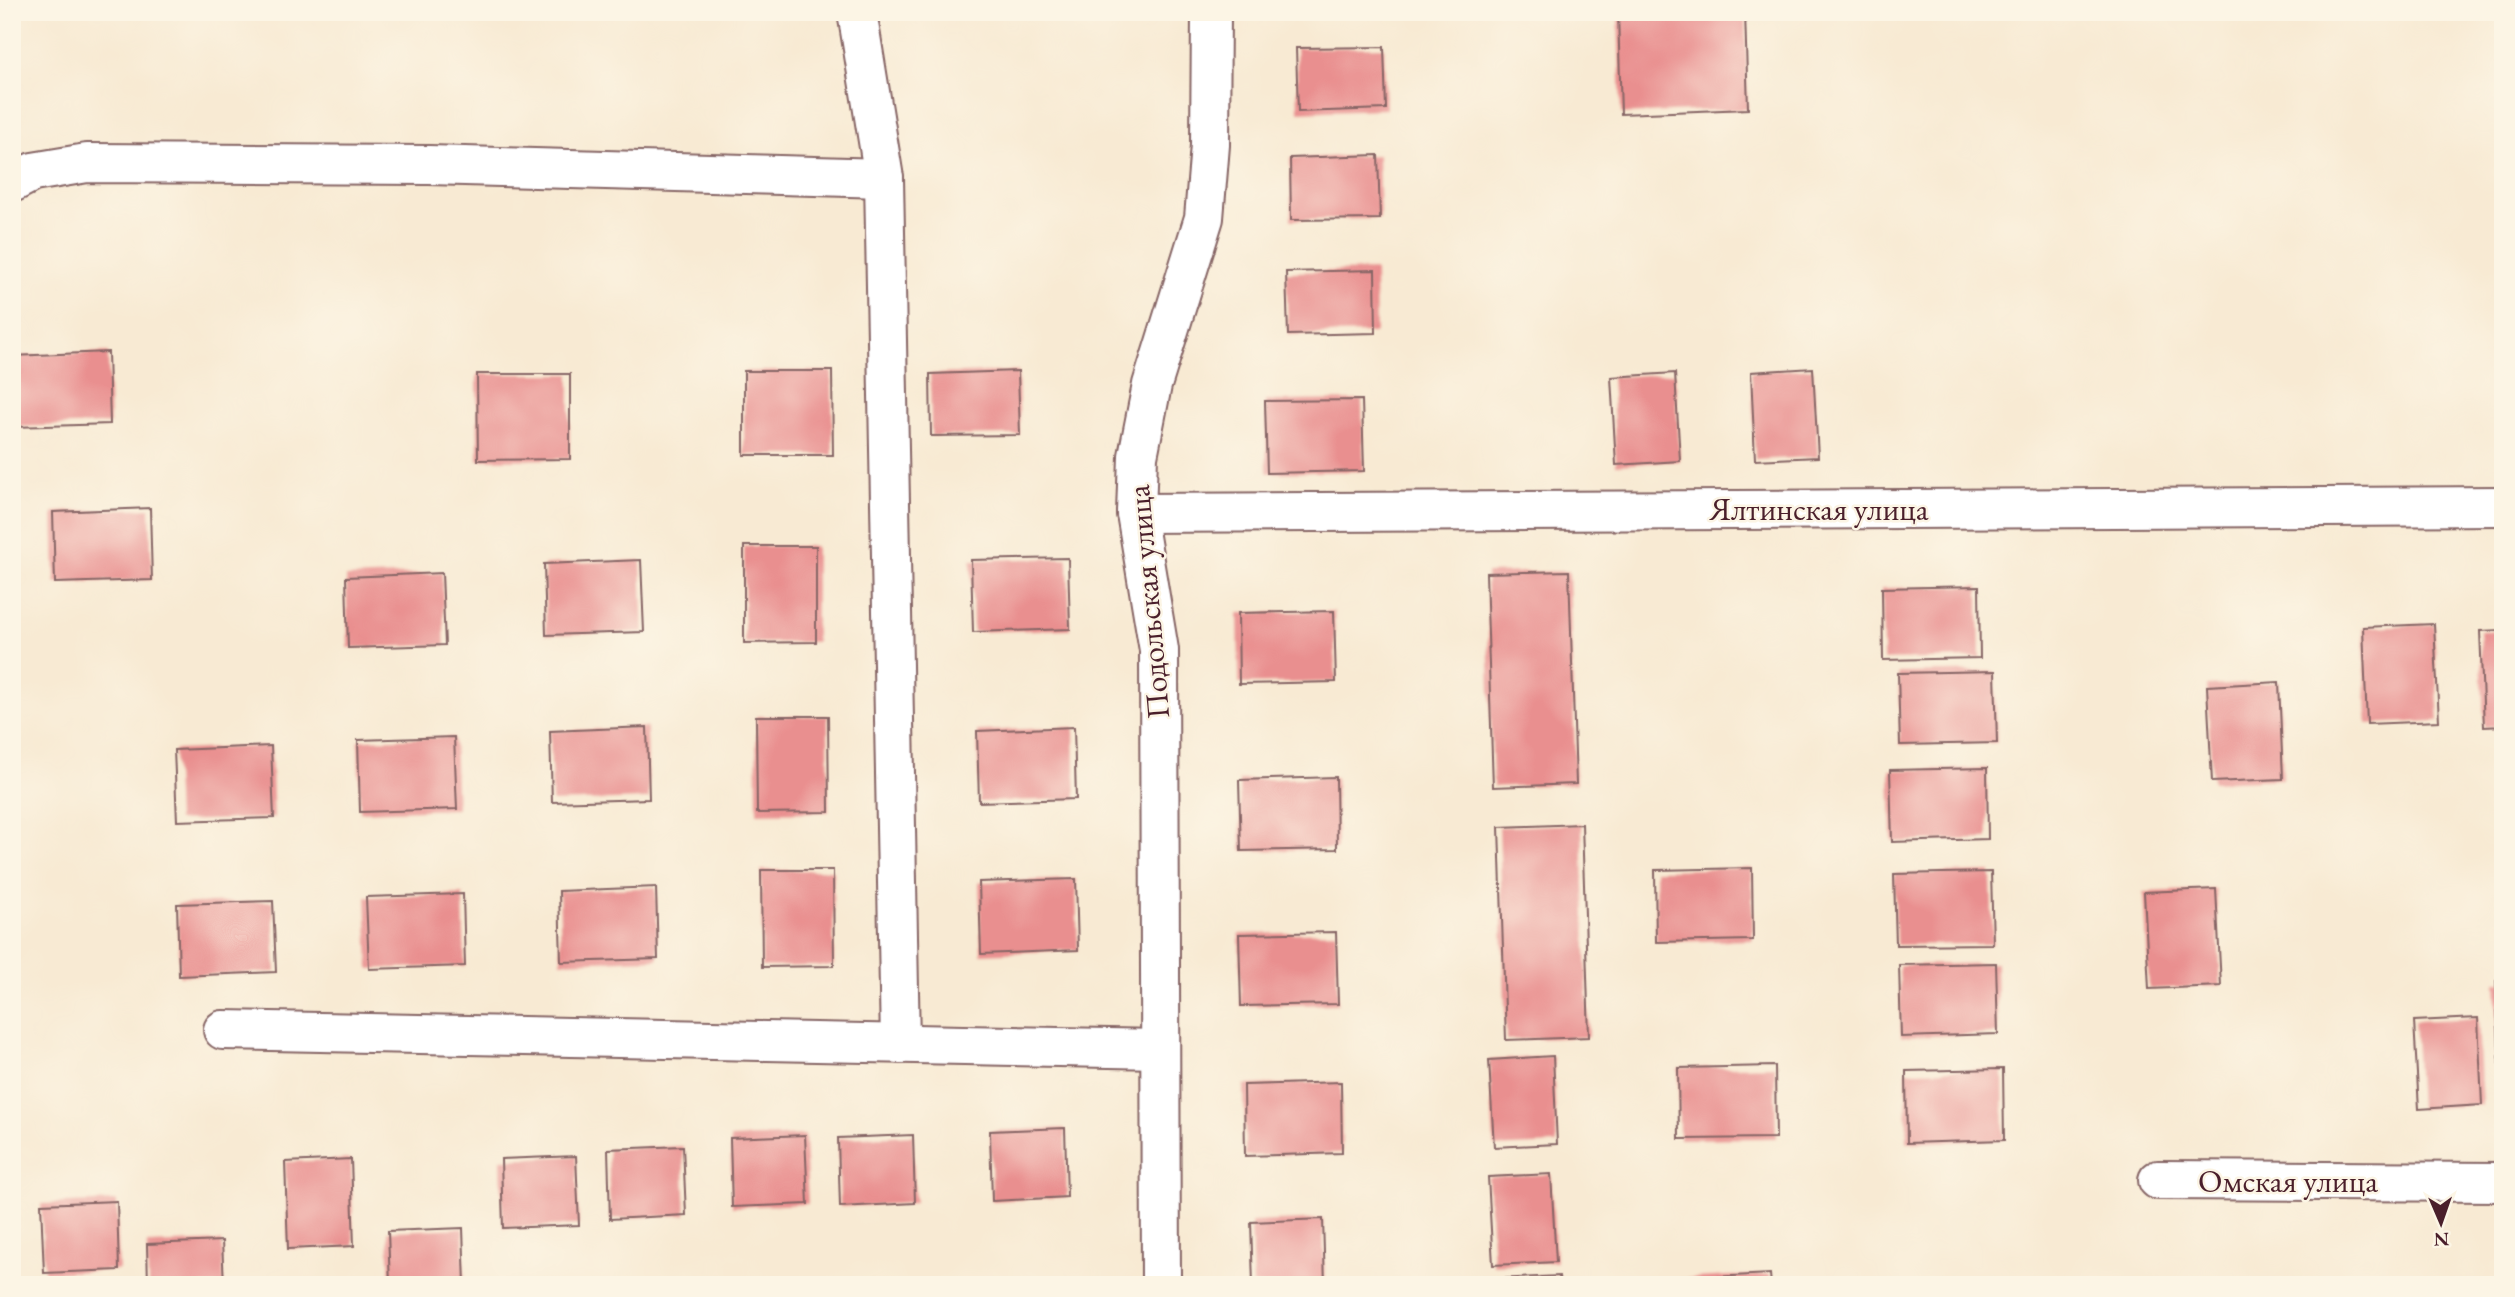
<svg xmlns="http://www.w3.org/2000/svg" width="2515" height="1297" viewBox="0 0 2515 1297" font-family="'EB Garamond',serif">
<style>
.building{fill:#e98f8f}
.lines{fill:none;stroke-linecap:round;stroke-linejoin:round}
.minor-casing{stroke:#876666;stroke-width:42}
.minor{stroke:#fff;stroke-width:38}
.labels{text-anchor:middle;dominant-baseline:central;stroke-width:5;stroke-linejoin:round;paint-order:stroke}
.street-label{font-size:32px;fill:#4a1f2b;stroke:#fcf5e5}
</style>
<rect width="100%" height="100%" fill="#fcf5e5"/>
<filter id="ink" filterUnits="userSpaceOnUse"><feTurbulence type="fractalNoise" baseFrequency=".0143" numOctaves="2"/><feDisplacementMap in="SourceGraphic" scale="14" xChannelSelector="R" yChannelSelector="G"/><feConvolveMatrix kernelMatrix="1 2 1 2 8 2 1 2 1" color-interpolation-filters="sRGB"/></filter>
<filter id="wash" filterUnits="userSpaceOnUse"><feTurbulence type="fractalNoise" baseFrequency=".00686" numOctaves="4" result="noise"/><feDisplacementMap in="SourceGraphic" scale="28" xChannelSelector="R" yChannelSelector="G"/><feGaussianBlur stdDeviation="1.57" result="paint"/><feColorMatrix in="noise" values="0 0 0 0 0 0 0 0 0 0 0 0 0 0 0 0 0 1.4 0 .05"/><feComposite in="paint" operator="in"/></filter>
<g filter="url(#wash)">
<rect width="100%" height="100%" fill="#f8ead3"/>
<g id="blocks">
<g class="building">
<path d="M1618 12H1745L1748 109 1621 114Z"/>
<path d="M1384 47 1386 109 1298 112 1296 48Z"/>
<path d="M1378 155 1380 219 1291 220 1290 158Z"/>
<path d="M1375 270 1376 333 1288 335 1286 272Z"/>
<path d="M108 352 110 424 14 427 12 356Z"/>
<path d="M1813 368 1818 457 1755 460 1751 372Z"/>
<path d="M744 371H832L833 455H744Z"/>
<path d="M1018 371 1020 435 931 436 930 374Z"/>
<path d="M1675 373 1680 461 1616 465 1611 377Z"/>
<path d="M477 374H570V459L478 460Z"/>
<path d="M1362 400 1364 471 1267 473 1265 401Z"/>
<path d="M150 508 152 580 55 583 53 512Z"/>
<path d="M744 546H816V642L744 643Z"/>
<path d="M1068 558 1070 629 973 632 971 560Z"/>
<path d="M641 560 644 632 546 635 544 564Z"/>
<path d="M1569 571 1576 784 1493 787 1486 573Z"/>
<path d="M442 573 445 645 348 648 346 577Z"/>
<path d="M1979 586 1980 658 1883 660 1882 588Z"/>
<path d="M1334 611 1336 682 1239 684 1238 613Z"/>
<path d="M2434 624 2439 721 2367 724 2363 627Z"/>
<path d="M2503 630V726L2484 727 2480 631Z"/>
<path d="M1995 671 1997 743 1900 745 1898 673Z"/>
<path d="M2279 682 2283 779 2212 782 2207 686Z"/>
<path d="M756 716H828L829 812 757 813Z"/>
<path d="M647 727 649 799 552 802 550 731Z"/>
<path d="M1074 727 1076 799 979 802 977 731Z"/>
<path d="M454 737 457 809 360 812 358 740Z"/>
<path d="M271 746 274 818 177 821 174 750Z"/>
<path d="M1987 768 1988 839 1892 842 1890 770Z"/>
<path d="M1336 777 1337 849 1241 851 1239 780Z"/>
<path d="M1582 824 1589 1037 1506 1040 1499 827Z"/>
<path d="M1752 868 1753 940 1656 942 1655 870Z"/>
<path d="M761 870H833L834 966 762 967Z"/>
<path d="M1991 872 1993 944 1896 945 1894 874Z"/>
<path d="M1076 879 1078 950 981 954 979 882Z"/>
<path d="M656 887 658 959 561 962 559 891Z"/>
<path d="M2216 889 2221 986 2149 989 2144 892Z"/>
<path d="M463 894 465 966 369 969 366 897Z"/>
<path d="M273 901 276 972 179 976 177 904Z"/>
<path d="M1336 932 1338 1004 1241 1006 1239 934Z"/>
<path d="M1996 963 1998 1034 1901 1037 1899 965Z"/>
<path d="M2496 981H2503V1077H2500Z"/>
<path d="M2478 1018 2482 1105 2419 1109 2414 1021Z"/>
<path d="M1553 1056 1557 1144 1494 1147 1489 1060Z"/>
<path d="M1775 1066 1776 1138 1679 1139 1678 1068Z"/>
<path d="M2003 1069 2004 1140 1907 1143 1906 1071Z"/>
<path d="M1341 1082 1342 1153 1245 1156 1244 1085Z"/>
<path d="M1065 1128 1067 1197 992 1201 990 1131Z"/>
<path d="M805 1135 808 1204 732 1207 730 1138Z"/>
<path d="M913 1135 915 1203 840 1207 838 1138Z"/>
<path d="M683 1146 686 1215 610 1219 608 1149Z"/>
<path d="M576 1156 579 1225 503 1228 501 1159Z"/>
<path d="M351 1159 354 1246 288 1249 285 1162Z"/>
<path d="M1551 1174 1556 1262 1493 1265 1488 1177Z"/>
<path d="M117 1201 119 1270 44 1273 41 1204Z"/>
<path d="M1323 1219 1325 1285H1253L1251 1222Z"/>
<path d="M463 1228 465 1285H390L388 1231Z"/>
<path d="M222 1241 224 1285H148L147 1244Z"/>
<path d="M1770 1274 1771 1285H1676V1279Z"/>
<path d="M1559 1276 1560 1285H1496V1279Z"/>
</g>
</g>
</g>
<g filter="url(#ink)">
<use href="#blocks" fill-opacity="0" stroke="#876666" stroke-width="2"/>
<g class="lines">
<g class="minor-casing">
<g id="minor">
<path d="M857 12 884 178 900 1044"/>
<path d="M12 183 33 172 87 163 429 165 884 178"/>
<path d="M1136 513 2503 506"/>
<path d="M223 1030 1160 1049"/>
<path d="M2158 1180 2503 1182"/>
<path d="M1161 1285 1159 650 1136 513 1138 456 1152 385 1204 218 1210 145 1211 12"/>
</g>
</g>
<use href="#minor" class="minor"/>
</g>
</g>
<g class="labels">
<g class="street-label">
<text x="1819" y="509">Ялтинская улица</text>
<text transform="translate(1148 602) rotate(-95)">Подольская улица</text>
<text x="2288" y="1181">Омская улица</text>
</g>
</g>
<rect width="2515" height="1297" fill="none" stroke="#fcf5e5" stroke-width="42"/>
<g transform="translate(2441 1223) rotate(178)" stroke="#fcf5e5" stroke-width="5" paint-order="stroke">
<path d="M0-5L12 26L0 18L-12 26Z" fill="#4a1f2b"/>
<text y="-10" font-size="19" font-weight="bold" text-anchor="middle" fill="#4a1f2b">N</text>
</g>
</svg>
